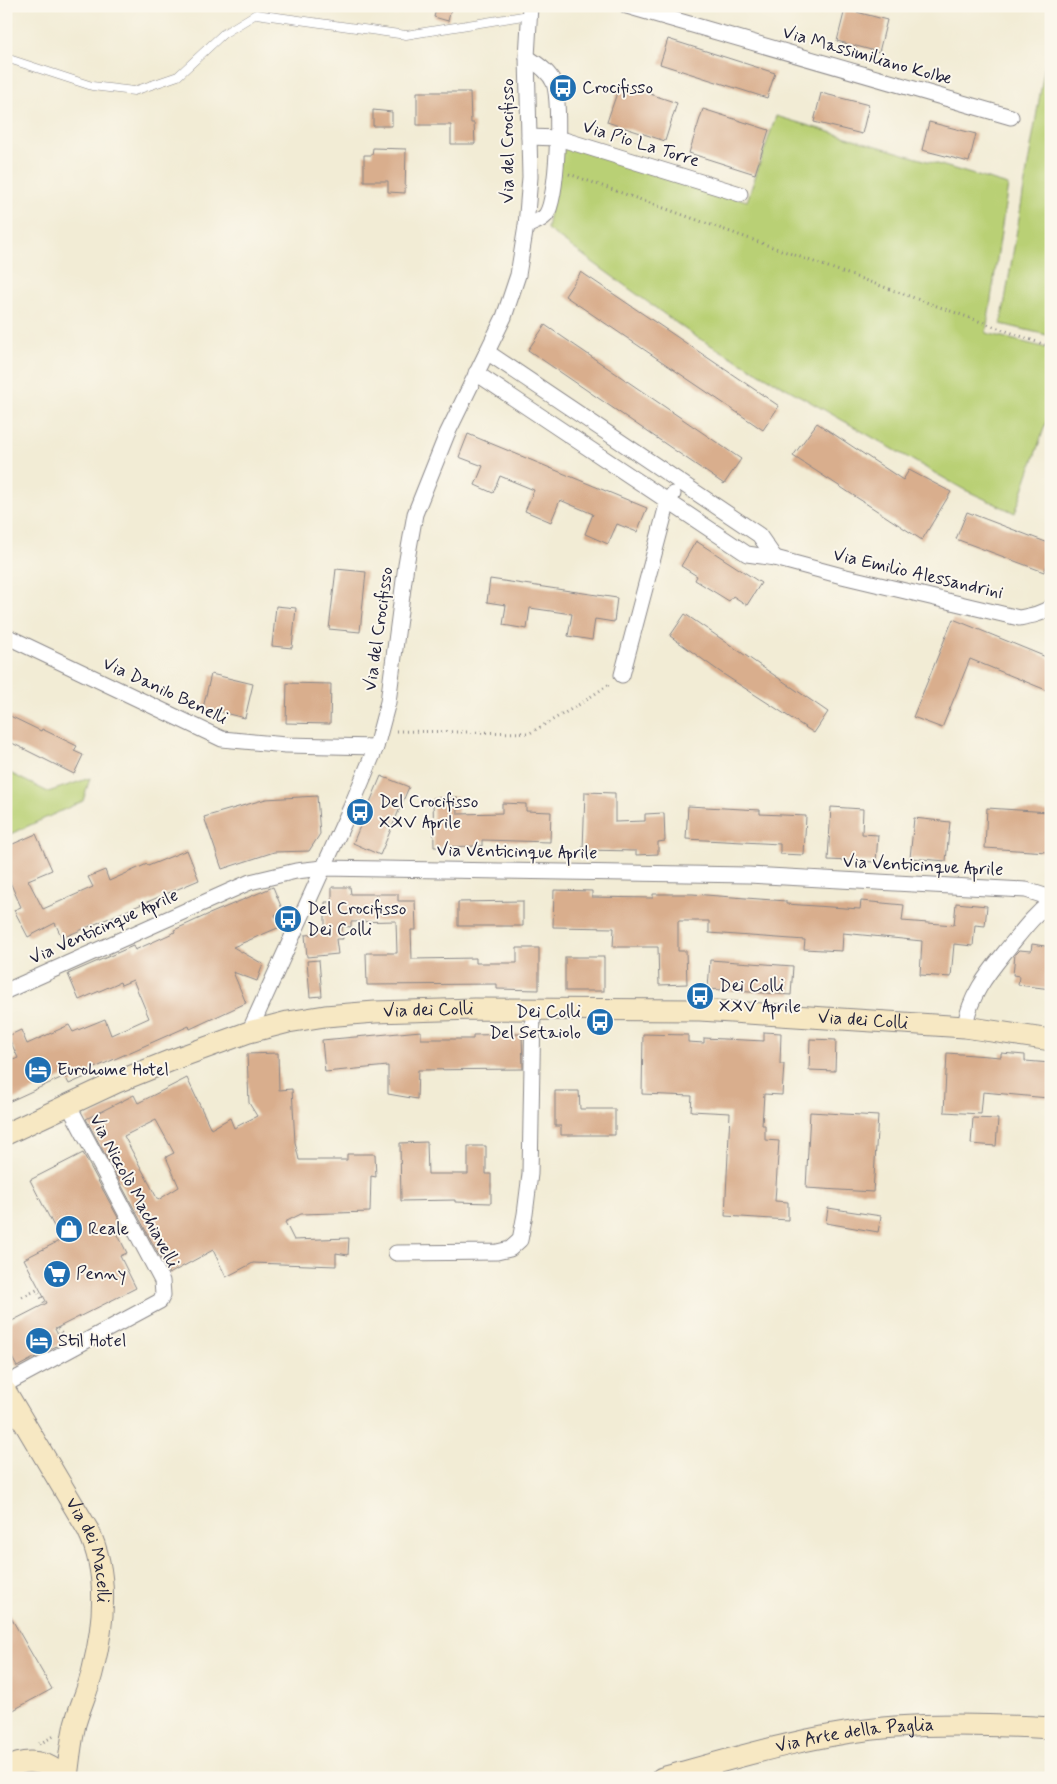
<svg xmlns="http://www.w3.org/2000/svg" width="1057" height="1784" viewBox="0 0 1057 1784" font-family="Mynerve,sans-serif">
<style>
.green{fill:#b9d075;stroke:#6e7958}
.building{fill:#d9ae8d;fill-rule:evenodd}
.lines{fill:none;stroke-linecap:round;stroke-linejoin:round}
.lane-casing{stroke:#8a8788;stroke-width:9}
.street-casing{stroke:#8a8788;stroke-width:17}
.secondary-casing{stroke:#8a8788;stroke-width:23}
.path{stroke:#8a8788;stroke-width:3;stroke-dasharray:1 4;stroke-linecap:butt}
.lane{stroke:#fff;stroke-width:8}
.street{stroke:#fff;stroke-width:15}
.secondary{stroke:#f7e8c3;stroke-width:21}
.labels{text-anchor:middle;dominant-baseline:central;stroke-width:4;stroke-linejoin:round;paint-order:stroke}
.street-label{font-size:18px;fill:#22223b;stroke:#fbf7ec}
.poi-label{font-size:18px;fill:#22223b;stroke:#fbf7ec;text-anchor:start}
</style>
<rect width="100%" height="100%" fill="#fbf7ec"/>
<filter id="ink" filterUnits="userSpaceOnUse"><feTurbulence type="fractalNoise" baseFrequency=".02" numOctaves="2"/><feDisplacementMap in="SourceGraphic" scale="10" xChannelSelector="R" yChannelSelector="G"/><feConvolveMatrix kernelMatrix="1 2 1 2 8 2 1 2 1" color-interpolation-filters="sRGB"/></filter>
<filter id="wash" filterUnits="userSpaceOnUse"><feTurbulence type="fractalNoise" baseFrequency=".0096" numOctaves="4" result="noise"/><feDisplacementMap in="SourceGraphic" scale="20" xChannelSelector="R" yChannelSelector="G"/><feGaussianBlur stdDeviation="1.12" result="paint"/><feColorMatrix in="noise" values="0 0 0 0 0 0 0 0 0 0 0 0 0 0 0 0 0 1.4 0 .05"/><feComposite in="paint" operator="in"/></filter>
<g filter="url(#wash)">
<rect width="100%" height="100%" fill="#f2ecd5"/>
<g class="green">
<path d="M1051 29V224L1044 253 1051 255V336L1001 324Z"/>
<path d="M776 116 1008 185 986 333 1051 349V408L1015 513 963 489 693 335 547 229 561 143 747 201Z"/>
<path d="M6 771 48 792 90 778 83 801 6 836Z"/>
</g>
<g id="blocks">
<g class="building">
<path d="M437 6H452L448 21 434 17Z"/>
<path d="M845 9 887 20 879 52 837 41Z"/>
<path d="M668 39 775 73 767 98 660 64Z"/>
<path d="M620 84 677 103 665 141 607 122Z"/>
<path d="M417 92H470L471 123H474L475 144H451V125H417Z"/>
<path d="M821 93 869 105 862 134 814 122Z"/>
<path d="M703 109 769 130 755 174 689 153Z"/>
<path d="M373 110 392 112V126H373Z"/>
<path d="M929 122 976 134 969 162 922 150Z"/>
<path d="M373 148 406 149 405 193 388 192V181H364V155H372Z"/>
<path d="M581 272 779 406 763 430 565 296Z"/>
<path d="M545 325 741 459 724 484 528 350Z"/>
<path d="M817 423 903 480 909 470 951 492 922 540 793 456Z"/>
<path d="M468 434 647 508 637 532 617 524 608 544 585 534 593 514 560 500 551 522 525 511 534 490 500 476 493 493 475 485 483 466 459 457Z"/>
<path d="M967 512 1051 544V555L1044 572 956 539Z"/>
<path d="M696 541 761 583 747 605 733 596 729 601 695 580 697 576 681 566Z"/>
<path d="M336 569 366 572 360 632 329 629Z"/>
<path d="M490 579 617 598 614 622 595 619 592 640 568 636 572 614 530 608 527 629 503 625 506 605 487 602Z"/>
<path d="M276 606 296 608 292 648 272 646Z"/>
<path d="M685 614 828 712 814 733 723 674 670 636Z"/>
<path d="M953 619 1051 659V692L970 659 942 728 913 717Z"/>
<path d="M211 674 253 684 245 718 203 708Z"/>
<path d="M287 683 331 684 330 724 286 723Z"/>
<path d="M6 714 41 731 42 729 77 746 74 751 83 755 74 774 6 740Z"/>
<path d="M381 776 409 787 380 855 353 843Z"/>
<path d="M585 792 615 793V822L645 821V814L664 813 665 841 658 842V854L636 855V851L583 850Z"/>
<path d="M317 796 320 834 309 851 274 852 222 869 204 817 266 799Z"/>
<path d="M457 797 458 814 502 813V803L526 804V811L551 812 550 842 482 840V846L434 847 433 798Z"/>
<path d="M688 806 760 810V814L806 816 804 855 780 854V844L686 839Z"/>
<path d="M831 807 863 809 862 834 878 835 876 862 828 860Z"/>
<path d="M987 808 1049 812 1047 852 985 848Z"/>
<path d="M914 818 950 822 946 861 910 858Z"/>
<path d="M36 834 52 870 28 880 43 909 93 887 88 877 105 870 109 881 147 864 148 866 187 850 199 880 62 938 55 923 28 937 14 910 21 907 6 873V847Z"/>
<path d="M273 887 283 911 275 915 280 927 233 947 263 964 257 981 233 972 246 1003 190 1029 189 1026 90 1070 92 1074 69 1084 65 1076 6 1103V1063L18 1058 8 1036 21 1030 27 1044 69 1025 73 1032 105 1019 111 1035 149 1018 133 980 121 985 120 982 79 1000 68 974 133 946 135 950 175 932 174 930 207 915Z"/>
<path d="M332 887H350L351 894H398V901H415L416 930H411L412 959 476 958V963H517V948H539V990L497 989V984L367 985 366 953H397L396 921 351 922V927L342 926 343 939H336L338 954 307 957 305 935 318 934 317 929 325 928V902H332Z"/>
<path d="M554 890 592 891V897L653 898V894H692L786 901V904L860 909 861 901 904 905 902 921 954 925 956 903 987 906 985 926 975 925 973 946 954 944 951 977 920 975 922 941 843 933 842 951 804 949 805 940 709 933V921H678V951H686L687 984 659 985 658 947H613L614 928 553 927Z"/>
<path d="M523 901V926H458V902Z"/>
<path d="M1032 944 1051 947V989L1018 985 1019 976 1013 975 1015 954 1019 950 1031 951Z"/>
<rect x="565" y="957" width="39" height="34"/>
<path d="M319 960 322 996 310 997 307 961Z"/>
<path d="M710 960 793 966 791 995 708 989Z"/>
<path d="M421 1031V1039H473V1035L522 1034 523 1069 418 1070 417 1099 388 1094V1066L325 1072 322 1040Z"/>
<path d="M764 1032 781 1033 780 1064H784L782 1095 764 1094 762 1125H765V1140L779 1141 775 1201 788 1202V1220L725 1216 730 1113 691 1111 692 1096 642 1094 643 1034 688 1035V1042L704 1043V1038L764 1041Z"/>
<path d="M810 1039 836 1040 835 1071 809 1070Z"/>
<path d="M278 1053 279 1090 292 1089 295 1142 299 1160H347V1154H375L376 1177 371 1176 370 1212 301 1214 285 1222 294 1240 349 1238 348 1255 336 1253V1266L253 1263 226 1277 213 1250 169 1274 86 1119 134 1095 138 1103 187 1078 211 1129 230 1118 234 1128 257 1116 249 1103 247 1054ZM156 1120 174 1153 166 1157 179 1187 158 1200 124 1136Z"/>
<path d="M947 1053 1001 1057V1053L1025 1055V1061L1051 1063 1048 1098 983 1092 981 1114 944 1112Z"/>
<path d="M555 1091H579L580 1109H615V1135H561V1126H555Z"/>
<path d="M810 1112 878 1116 873 1192 806 1188Z"/>
<path d="M973 1118 998 1119 996 1146 971 1144Z"/>
<path d="M427 1142 428 1174H468V1146H486V1174H491V1203L455 1202V1200L401 1201 400 1143Z"/>
<path d="M83 1153 122 1225 115 1229 127 1253 120 1256 136 1288 55 1329 62 1343 17 1367 6 1346V1324L47 1303 24 1259 61 1240 30 1180Z"/>
<path d="M828 1208 881 1216 878 1232 826 1223Z"/>
<path d="M6 1609 52 1689 6 1714Z"/>
</g>
</g>
</g>
<g filter="url(#ink)">
<use href="#blocks" fill-opacity="0" stroke="#8a8788" stroke-width="1"/>
<g class="lines">
<g class="lane-casing">
<path id="lane" d="M6 58 92 86 134 91 178 76 223 34 256 14 406 35 529 15"/>
</g>
<g class="street-casing">
<g id="street">
<path d="M627 6 1011 117"/>
<path d="M529 137 558 138 740 194"/>
<path d="M526 226C533 223 541 221 546 215 558 198 561 103 554 83 549 71 537 64 527 57"/>
<path d="M487 352 759 535 775 558"/>
<path d="M476 373 747 554 775 558 842 576 1019 618C1030 616 1042 614 1051 607"/>
<path d="M6 636 222 739 286 745 376 747"/>
<path d="M622 675 668 501 673 494"/>
<path d="M6 991 250 882 296 871 323 868 749 875 1026 890 1051 898"/>
<path d="M965 1027C969 995 990 971 1009 947 1023 930 1034 915 1051 902"/>
<path d="M249 1032 351 807 376 747 388 702 406 565 415 514 447 434 504 317 518 275 526 226 530 177 527 57 530 6"/>
<path d="M396 1253 497 1252 510 1249 520 1240 525 1214 530 1174 533 1009"/>
<path d="M6 1384 160 1301 163 1295 162 1281 68 1104"/>
</g>
</g>
<g class="secondary-casing">
<g id="secondary">
<path id="s1" d="M6 1134 117 1082 172 1060 249 1032 288 1022 325 1016 375 1012 474 1009 700 1010 965 1027 1051 1040"/>
<path id="s2" d="M6 1392 88 1530C109 1572 104 1625 93 1669 89 1688 80 1706 75 1724 71 1742 69 1760 67 1778"/>
<path d="M6 1769C27 1757 48 1761 65 1778"/>
<path id="s3" d="M662 1778C738 1757 816 1733 895 1727 947 1723 999 1725 1051 1728"/>
</g>
</g>
<g class="path">
<path d="M569 174 1051 347"/>
<path d="M396 731 530 733 580 704 611 683"/>
<path d="M22 1297 37 1290 45 1304"/>
<path d="M58 1328 64 1338"/>
<path d="M39 1744 56 1735"/>
</g>
<use href="#lane" class="lane"/>
<use href="#street" class="street"/>
<use href="#secondary" class="secondary"/>
</g>
</g>
<defs>
<g id="bus-disc" transform="scale(1.4375)"><circle r="9.5" fill="#1f6fb2" stroke="#fbf7ec"/><path d="M-5-6H5V4H4V6H2V4H-2V6H-4V4H-5ZM-3.5-4V0h7V-4ZM-3.5 1.2v1.5H-2V1.2ZM2 1.2v1.5H3.5V1.2Z" fill="#fff"/></g>
<g id="hotel-disc" transform="scale(1.4375)"><circle r="9.5" fill="#1f6fb2" stroke="#fbf7ec"/><path d="M-6-4.5h1.5V1H6V5H4.5V3h-9V5H-6ZM-4 0a1.8 1.8 0 1 1 3.6 0ZM.5 0V-2.5h3Q6-2.5 6 0Z" fill="#fff"/></g>
<g id="shop-disc" transform="scale(1.4375)"><circle r="9.5" fill="#1f6fb2" stroke="#fbf7ec"/><path d="M-5-2.5h2.3a2.7 3.5 0 0 1 5.4 0H5L5.5 6h-11ZM-1.5-2.5h3a1.5 2.3 0 0 0-3 0Z" fill="#fff"/></g>
<g id="supermarket-disc" transform="scale(1.4375)"><circle r="9.5" fill="#1f6fb2" stroke="#fbf7ec"/><path d="M-6-5.5h2.5l.6 2H6L4.5 2H-2.5L-4.4-4H-6ZM-1.5 3.2a1.3 1.3 0 1 0 .1 0ZM3 3.2a1.3 1.3 0 1 0 .1 0Z" fill="#fff"/></g>
</defs>
<g fill-rule="evenodd">
<use href="#bus-disc" x="563" y="88"/>
<use href="#bus-disc" x="360" y="812"/>
<use href="#bus-disc" x="288" y="919"/>
<use href="#bus-disc" x="700" y="996"/>
<use href="#bus-disc" x="600" y="1022"/>
<use href="#hotel-disc" x="38" y="1070"/>
<use href="#shop-disc" x="69" y="1229"/>
<use href="#supermarket-disc" x="57" y="1274"/>
<use href="#hotel-disc" x="39" y="1341"/>
</g>
<g class="labels">
<g class="street-label">
<text transform="translate(867 56) rotate(16)">Via Massimiliano Kolbe</text>
<text transform="translate(508 141) rotate(-90)">Via del Crocifisso</text>
<text transform="translate(641 144) rotate(17)">Via Pio La Torre</text>
<text transform="translate(918 574) rotate(13)">Via Emilio Alessandrini</text>
<text transform="translate(379 629) rotate(-82)">Via del Crocifisso</text>
<text transform="translate(165 691) rotate(25)">Via Danilo Benelli</text>
<text transform="translate(517 852) rotate(1)">Via Venticinque Aprile</text>
<text transform="translate(923 866) rotate(3)">Via Venticinque Aprile</text>
<text transform="translate(104 927) rotate(-24)">Via Venticinque Aprile</text>
<text stroke="none"><textPath href="#s1" startOffset="445">Via dei Colli</textPath></text>
<text stroke="none"><textPath href="#s1" startOffset="880">Via dei Colli</textPath></text>
<text transform="translate(134 1191) rotate(62)">Via Niccolò Machiavelli</text>
<text stroke="none"><textPath href="#s2" startOffset="180">Via dei Macelli</textPath></text>
<text stroke="none"><textPath href="#s3" startOffset="198">Via Arte della Paglia</textPath></text>
</g>
<g class="poi-label">
<text x="582" y="88">Crocifisso</text>
<text x="379" y="802">Del Crocifisso<tspan x="379" dy="21">XXV Aprile</tspan></text>
<text x="307" y="909">Del Crocifisso<tspan x="307" dy="21">Dei Colli</tspan></text>
<text x="719" y="986">Dei Colli<tspan x="719" dy="21">XXV Aprile</tspan></text>
<text x="581" y="1012" text-anchor="end">Dei Colli<tspan x="581" dy="21">Del Setaiolo</tspan></text>
<text x="57" y="1070">Eurohome Hotel</text>
<text x="88" y="1229">Reale</text>
<text x="76" y="1274">Penny</text>
<text x="58" y="1341">Stil Hotel</text>
</g>
</g>
<rect width="1057" height="1784" fill="none" stroke="#fbf7ec" stroke-width="25"/>
</svg>
